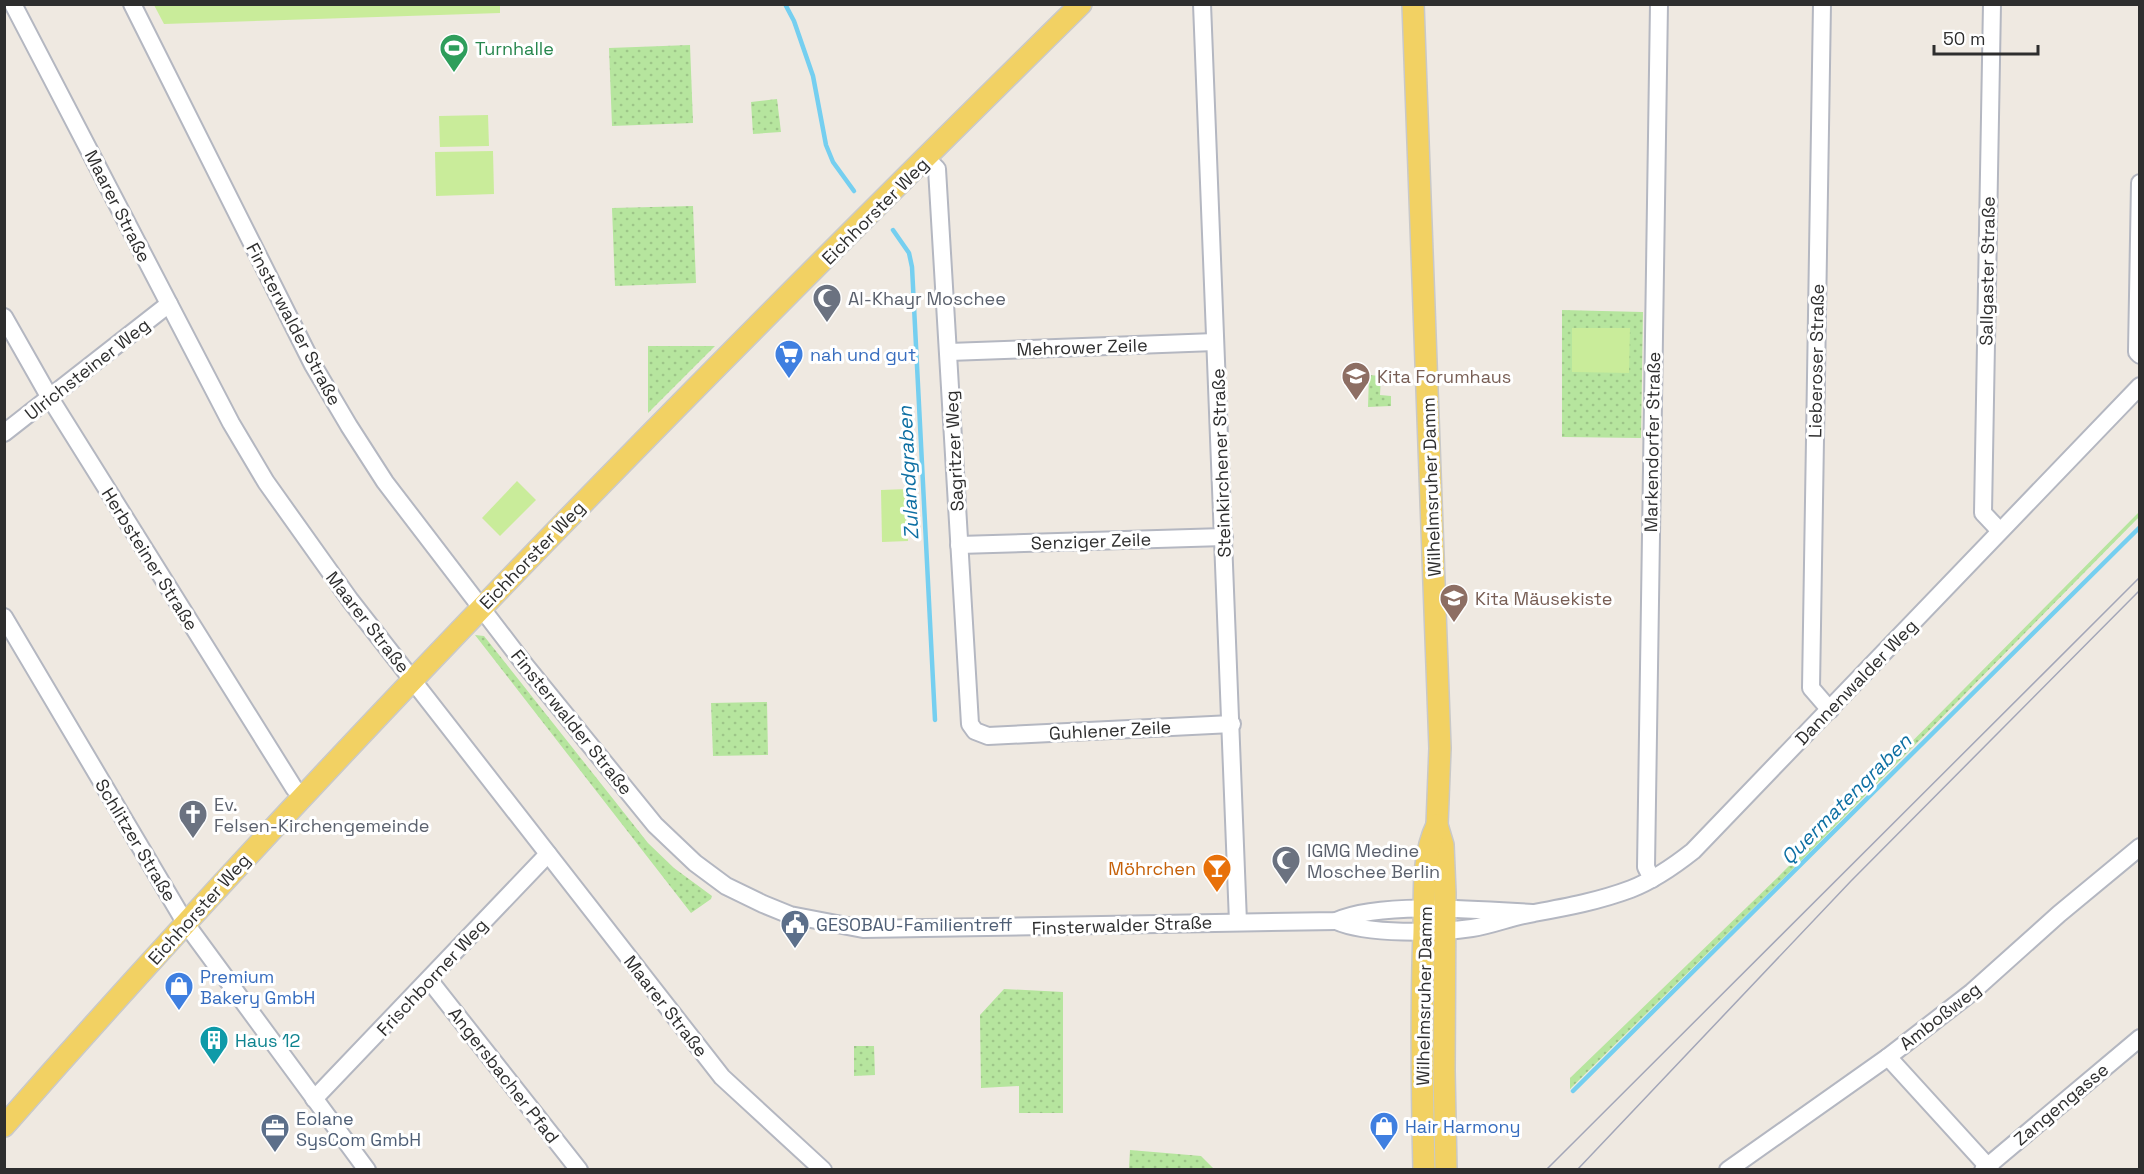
<svg xmlns="http://www.w3.org/2000/svg" width="2144" height="1174" viewBox="0 0 2144 1174" font-family="'Space Grotesk',sans-serif">
<style>
.green{fill:url(#green-dots)}
.pitch{fill:#c9ec9a}
.lines{fill:none;stroke-linecap:round;stroke-linejoin:round}
.stream{stroke:#75cff0;stroke-width:4.5}
.minor-casing{stroke:#b4b7c1;stroke-width:20}
.major-casing{stroke:#c9c9c9;stroke-width:24}
.minor{stroke:#fff;stroke-width:16}
.major{stroke:#f2d163;stroke-width:21}
.tram{stroke:#a3a6b8;stroke-width:1.5}
.labels{text-anchor:middle;dominant-baseline:central;stroke-width:6;stroke-linejoin:round;paint-order:stroke}
.leisure-label{font-size:18px;fill:#27864d;stroke:#fff;text-anchor:start}
.street-label{font-size:18px;fill:#2e2e2e;stroke:#fff}
.worship-label{font-size:18px;fill:#5b616d;stroke:#fff;text-anchor:start}
.shop-label{font-size:18px;fill:#366cbe;stroke:#fff;text-anchor:start}
.education-label{font-size:18px;fill:#785e54;stroke:#fff;text-anchor:start}
.food-label{font-size:18px;fill:#c56008;stroke:#fff;text-anchor:end}
.service-label{font-size:18px;fill:#4e5e75;stroke:#fff;text-anchor:start}
.culture-label{font-size:18px;fill:#0d838f;stroke:#fff;text-anchor:start}
.water-label{font-size:20px;font-style:italic;fill:#0d6fa3;stroke:#fff}
</style>
<defs>
<pattern id="green-dots" width="8" height="8" patternUnits="userSpaceOnUse" patternTransform="scale(1.5)"><rect width="8" height="8" fill="#b6e59e"/><path d="M2 2h.1M6 6h.1" fill="none" stroke="#9dc588" stroke-width="1.8" stroke-linecap="round"/></pattern>
</defs>
<rect width="100%" height="100%" fill="#efe9e1"/>
<g class="green">
<path d="M690 45 693 123 612 126 609 48Z"/>
<path d="M777 99 781 132 753 134 751 102Z"/>
<path d="M693 206 696 283 615 286 612 208Z"/>
<path d="M1562 310 1643 312 1641 438 1562 437Z"/>
<path d="M648 346H715L648 413Z"/>
<path d="M1369 375 1381 376 1380 395 1391 396V406L1368 407Z"/>
<path d="M2139 512V517L1792 870 1570 1089V1078L1778 877Z"/>
<path d="M475 635 484 636 648 843 674 868 712 896 711 899 691 913Z"/>
<path d="M767 702 768 755 713 756 711 703Z"/>
<path d="M1004 989 1063 992V1113H1019V1086L981 1088 980 1015Z"/>
<path d="M854 1046H874L875 1075 854 1076Z"/>
<path d="M1130 1150 1201 1156 1214 1169H1129Z"/>
</g>
<g class="pitch">
<path d="M500 5V13L164 24 154 5Z"/>
<path d="M488 115 489 146 440 147 439 116Z"/>
<path d="M493 151 494 194 436 196 435 152Z"/>
<path d="M1572 328H1630L1629 373 1572 372Z"/>
<path d="M517 481 536 500 500 536 482 518Z"/>
<path d="M907 489 908 541 882 542 881 490Z"/>
</g>
<g class="lines">
<g class="stream">
<path d="M785 4 794 21 813 76 826 145 833 162 854 191"/>
<path d="M893 230 909 253 912 267 935 720"/>
<path d="M1573 1091 2140 527"/>
</g>
<g class="minor-casing">
<g id="minor">
<path d="M13 4 231 423 266 482 350 600 722 1077 823 1170"/>
<path d="M132 4 313 365 349 426 385 482 525 665 655 825 695 863 726 886 763 904 790 915 863 929 1336 921C1380 901 1482 910 1532 913"/>
<path d="M1202 4 1238 922"/>
<path d="M1822 4 1811 688 1830 710"/>
<path d="M1992 4 1983 513 2000 531"/>
<path d="M927 159 937 169 970 724 975 731 988 736 1232 724"/>
<path d="M2140 183 2137 352 2140 355"/>
<path d="M4 317 50 398 294 788 302 796"/>
<path d="M949 352 1215 342"/>
<path d="M4 433 169 304"/>
<path d="M959 545 1224 537"/>
<path d="M4 617 186 924 367 1170"/>
<path d="M1652 879 1646 867 1659 4"/>
<path d="M1336 921C1367 935 1438 933 1472 928 1493 925 1513 916 1534 913 1567 907 1599 901 1631 889 1654 880 1674 866 1693 851L2140 386"/>
<path d="M430 981 579 1170"/>
<path d="M1888 1057 1991 1170"/>
<path d="M314 1099 548 854"/>
<path d="M1728 1170 1888 1057 1972 992 2059 914 2140 847"/>
<path d="M1983 1170 2140 1038"/>
</g>
</g>
<g class="major-casing">
<g id="major">
<path d="M1413 4 1440 748 1437 825 1443 845 1445 893 1444 1071 1446 1170"/>
<path d="M4 1126C347 736 711 368 1081 4"/>
<path d="M1424 1170C1422 1090 1421 1011 1424 932 1425 896 1421 858 1437 825"/>
</g>
</g>
<use href="#minor" class="minor"/>
<use href="#major" class="major"/>
<g class="tram">
<path d="M1546 1170 2140 577"/>
<path d="M1577 1170 1851 881 2140 590"/>
</g>
</g>
<defs>
<g id="stadium-pin" transform="scale(1.5)"><path d="M0 17L-7.5 6A9.5 9.5 0 1 1 7.5 6Z" fill="#2e9e5b" stroke="#fff"/><path d="M0-5a6.5 5 0 1 0 0 10a6.5 5 0 1 0 0-10ZM-3.5-1.8h7v3.6h-7Z" fill="#fff"/></g>
<g id="mosque-pin" transform="scale(1.5)"><path d="M0 17L-7.5 6A9.5 9.5 0 1 1 7.5 6Z" fill="#6b7280" stroke="#fff"/><path d="M3.5-4.9A6 6 0 1 0 3.5 4.9A5 5 0 1 1 3.5-4.9Z" fill="#fff"/></g>
<g id="supermarket-pin" transform="scale(1.5)"><path d="M0 17L-7.5 6A9.5 9.5 0 1 1 7.5 6Z" fill="#3f7fe0" stroke="#fff"/><path d="M-6-5.5h2.5l.6 2H6L4.5 2H-2.5L-4.4-4H-6ZM-1.5 3.2a1.3 1.3 0 1 0 .1 0ZM3 3.2a1.3 1.3 0 1 0 .1 0Z" fill="#fff"/></g>
<g id="school-pin" transform="scale(1.5)"><path d="M0 17L-7.5 6A9.5 9.5 0 1 1 7.5 6Z" fill="#8d6e63" stroke="#fff"/><path d="M0-5L7-2L0 1L-7-2ZM-4 1L0 2.5L4 1V4Q0 6-4 4Z" fill="#fff"/></g>
<g id="church-pin" transform="scale(1.5)"><path d="M0 17L-7.5 6A9.5 9.5 0 1 1 7.5 6Z" fill="#6b7280" stroke="#fff"/><path d="M-1.2-6h2.4v3.5h3.3v2.4h-3.3V6h-2.4V-.1h-3.3v-2.4h3.3Z" fill="#fff"/></g>
<g id="bar-pin" transform="scale(1.5)"><path d="M0 17L-7.5 6A9.5 9.5 0 1 1 7.5 6Z" fill="#e8710a" stroke="#fff"/><path d="M-6-5H6L.8 .8V4.5H3.5V6h-7V4.5H-.8V.8Z" fill="#fff"/></g>
<g id="civic-pin" transform="scale(1.5)"><path d="M0 17L-7.5 6A9.5 9.5 0 1 1 7.5 6Z" fill="#5c6f8a" stroke="#fff"/><path d="M-.6-6.5H3V-4.5H.6V-3L4-1V1h2V6H-6V1h2V-1L-.6-3ZM-1.2 2.5V6h2.4V2.5Z" fill="#fff"/></g>
<g id="shop-pin" transform="scale(1.5)"><path d="M0 17L-7.5 6A9.5 9.5 0 1 1 7.5 6Z" fill="#3f7fe0" stroke="#fff"/><path d="M-5-2.5h2.3a2.7 3.5 0 0 1 5.4 0H5L5.5 6h-11ZM-1.5-2.5h3a1.5 2.3 0 0 0-3 0Z" fill="#fff"/></g>
<g id="building-pin" transform="scale(1.5)"><path d="M0 17L-7.5 6A9.5 9.5 0 1 1 7.5 6Z" fill="#0f9aa8" stroke="#fff"/><path d="M-4-6H4V6H1V3H-1V6H-4ZM-2.5-4.3h1.7v1.8h-1.7ZM.8-4.3h1.7v1.8H.8ZM-2.5-1h1.7V.8h-1.7ZM.8-1h1.7V.8H.8Z" fill="#fff"/></g>
<g id="office-pin" transform="scale(1.5)"><path d="M0 17L-7.5 6A9.5 9.5 0 1 1 7.5 6Z" fill="#5c6f8a" stroke="#fff"/><path d="M-6-3h4V-5.5h4V-3h4V5H-6ZM-1-4.5V-3h2v-1.5ZM-6 0V1H6V0Z" fill="#fff"/></g>
</defs>
<g fill-rule="evenodd">
<use href="#stadium-pin" x="454" y="48"/>
<use href="#mosque-pin" x="827" y="298"/>
<use href="#supermarket-pin" x="789" y="354"/>
<use href="#school-pin" x="1356" y="376"/>
<use href="#school-pin" x="1454" y="598"/>
<use href="#church-pin" x="193" y="814"/>
<use href="#mosque-pin" x="1286" y="860"/>
<use href="#bar-pin" x="1217" y="868"/>
<use href="#civic-pin" x="795" y="924"/>
<use href="#shop-pin" x="179" y="986"/>
<use href="#building-pin" x="214" y="1040"/>
<use href="#shop-pin" x="1384" y="1126"/>
<use href="#office-pin" x="275" y="1128"/>
</g>
<g class="labels">
<g class="leisure-label">
<text x="475" y="48">Turnhalle</text>
</g>
<g class="street-label">
<text transform="translate(118 206) rotate(63)">Maarer Straße</text>
<text transform="translate(875 211) rotate(-45)">Eichhorster Weg</text>
<text transform="translate(1987 271) rotate(-89)">Sallgaster Straße</text>
<text transform="translate(294 324) rotate(62)">Finsterwalder Straße</text>
<text transform="translate(1082 347) rotate(-2)">Mehrower Zeile</text>
<text transform="translate(1816 361) rotate(-89)">Lieberoser Straße</text>
<text transform="translate(87 369) rotate(-38)">Ulrichsteiner Weg</text>
<text transform="translate(1652 442) rotate(-89)">Markendorfer Straße</text>
<text transform="translate(954 451) rotate(-93)">Sagritzer Weg</text>
<text transform="translate(1221 463) rotate(-92)">Steinkirchener Straße</text>
<text transform="translate(1431 487) rotate(-92)">Wilhelmsruher Damm</text>
<text transform="translate(1091 541) rotate(-2)">Senziger Zeile</text>
<text transform="translate(532 555) rotate(-46)">Eichhorster Weg</text>
<text transform="translate(150 559) rotate(58)">Herbsteiner Straße</text>
<text transform="translate(368 622) rotate(52)">Maarer Straße</text>
<text transform="translate(1856 682) rotate(-46)">Dannenwalder Weg</text>
<text transform="translate(572 722) rotate(51)">Finsterwalder Straße</text>
<text transform="translate(1110 730) rotate(-3)">Guhlener Zeile</text>
<text transform="translate(136 840) rotate(59)">Schlitzer Straße</text>
<text transform="translate(199 909) rotate(-48)">Eichhorster Weg</text>
<text transform="translate(1122 925) rotate(-2)">Finsterwalder Straße</text>
<text transform="translate(432 977) rotate(-47)">Frischborner Weg</text>
<text transform="translate(1424 996) rotate(-89)">Wilhelmsruher Damm</text>
<text transform="translate(666 1006) rotate(52)">Maarer Straße</text>
<text transform="translate(1940 1016) rotate(-38)">Amboßweg</text>
<text transform="translate(504 1075) rotate(52)">Angersbacher Pfad</text>
<text transform="translate(2061 1104) rotate(-40)">Zangengasse</text>
</g>
<g class="worship-label">
<text x="848" y="298">Al-Khayr Moschee</text>
<text x="214" y="804">Ev.<tspan x="214" dy="21">Felsen-Kirchengemeinde</tspan></text>
<text x="1307" y="850">IGMG Medine<tspan x="1307" dy="21">Moschee Berlin</tspan></text>
</g>
<g class="shop-label">
<text x="810" y="354">nah und gut</text>
<text x="200" y="976">Premium<tspan x="200" dy="21">Bakery GmbH</tspan></text>
<text x="1405" y="1126">Hair Harmony</text>
</g>
<g class="education-label">
<text x="1377" y="376">Kita Forumhaus</text>
<text x="1475" y="598">Kita Mäusekiste</text>
</g>
<g class="food-label">
<text x="1196" y="868">Möhrchen</text>
</g>
<g class="service-label">
<text x="816" y="924">GESOBAU-Familientreff</text>
<text x="296" y="1118">Eolane<tspan x="296" dy="21">SysCom GmbH</tspan></text>
</g>
<g class="culture-label">
<text x="235" y="1040">Haus 12</text>
</g>
<g class="water-label">
<text transform="translate(908 473) rotate(-93)">Zulandgraben</text>
<text transform="translate(1846 799) rotate(-45)">Quermatengraben</text>
</g>
</g>
<rect width="2144" height="1174" fill="none" stroke="#2e2e2e" stroke-width="12"/>
<path d="M1934 45v9h104v-9" fill="none" stroke="#2e2e2e" stroke-width="3"/>
<text x="1943" y="45" font-size="18" fill="#2e2e2e" stroke="#ffffff" stroke-width="4.5" paint-order="stroke">50 m</text>
</svg>
